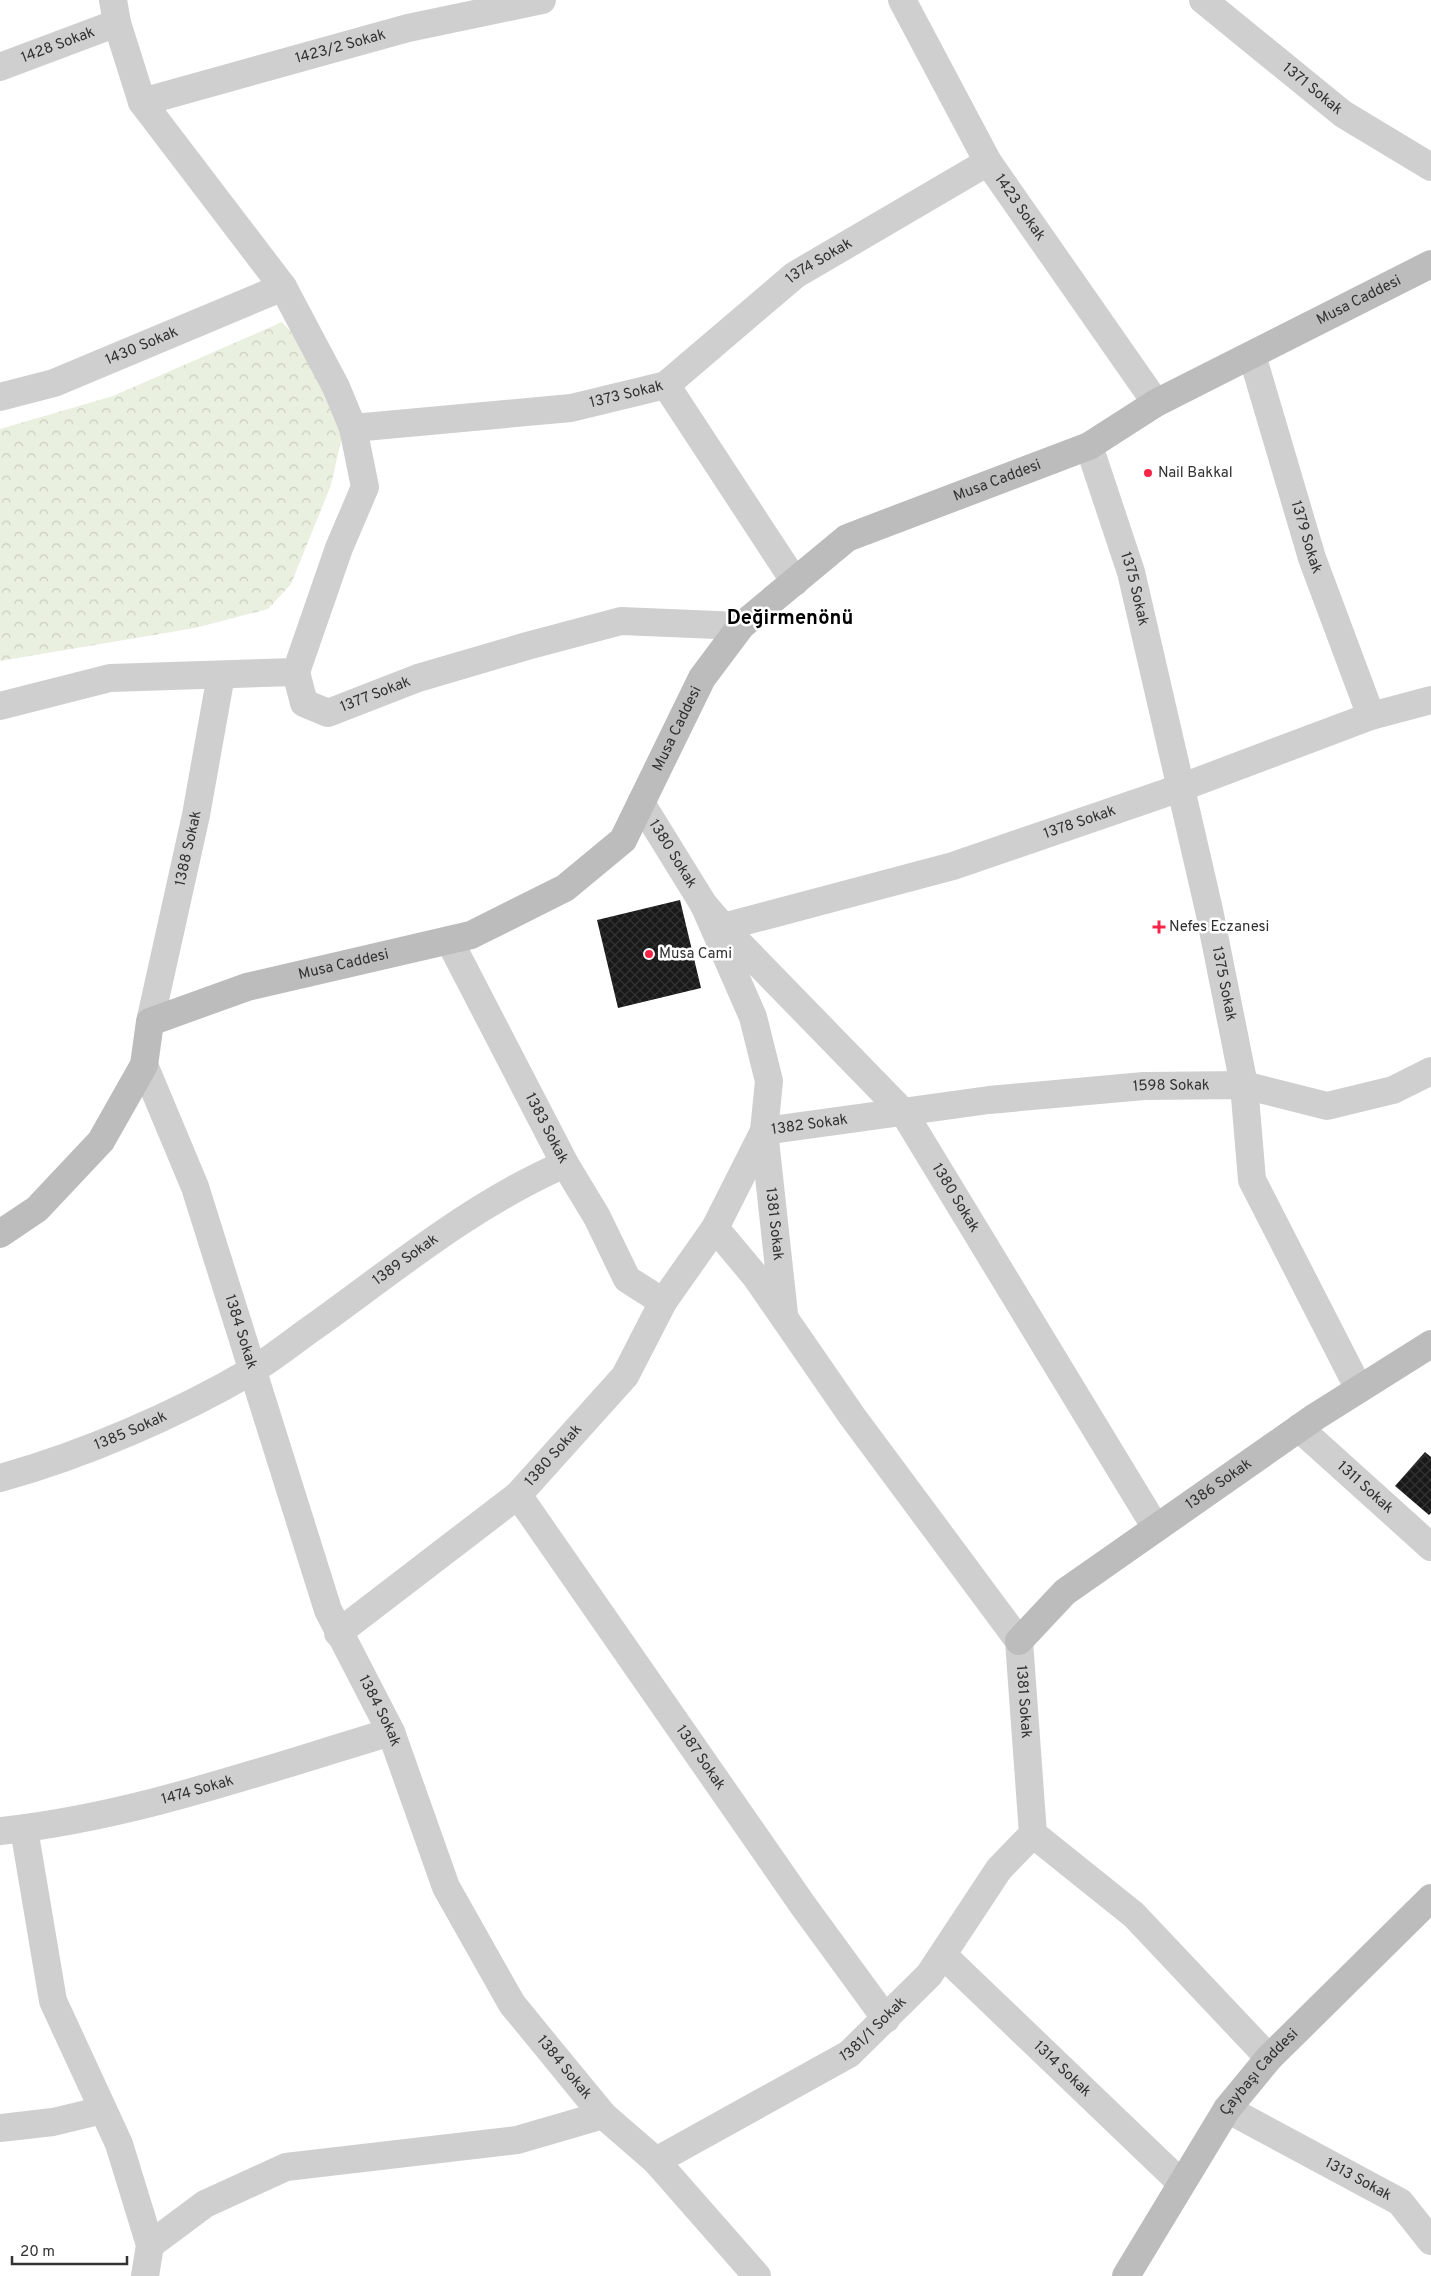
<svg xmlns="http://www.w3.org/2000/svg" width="1431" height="2276" viewBox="0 0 1431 2276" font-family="Overpass,sans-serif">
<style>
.park{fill:url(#park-crowns)}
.building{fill:url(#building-cross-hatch)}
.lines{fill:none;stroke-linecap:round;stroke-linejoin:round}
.street{stroke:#cfcfcf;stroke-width:28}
.secondary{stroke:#bcbcbc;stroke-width:28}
.poi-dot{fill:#f72648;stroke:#fff;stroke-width:2}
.labels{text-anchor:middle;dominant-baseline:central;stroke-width:5;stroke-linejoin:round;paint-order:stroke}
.street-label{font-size:15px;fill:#323232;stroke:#fff}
.poi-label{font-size:15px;fill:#323232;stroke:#fff;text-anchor:start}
.district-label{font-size:20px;font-weight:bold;fill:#000;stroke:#fff}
</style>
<defs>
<pattern id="park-crowns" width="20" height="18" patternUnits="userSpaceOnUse" patternTransform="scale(1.25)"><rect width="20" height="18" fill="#eaf0df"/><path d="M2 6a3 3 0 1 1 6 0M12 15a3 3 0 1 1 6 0" fill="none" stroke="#c9cec0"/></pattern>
<pattern id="building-cross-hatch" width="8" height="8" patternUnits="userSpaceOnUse" patternTransform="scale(1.25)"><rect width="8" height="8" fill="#191919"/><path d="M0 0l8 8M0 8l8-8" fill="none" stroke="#323232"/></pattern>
</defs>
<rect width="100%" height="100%" fill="#fff"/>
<path class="park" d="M282 322 331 376 345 423 331 485 291 584 268 609 195 628 0 661V429L113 396Z"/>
<g class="building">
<path d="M680 900 701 988 618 1008 597 920Z"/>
<path d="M1425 1452 1431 1457V1513L1429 1515 1395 1486Z"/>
</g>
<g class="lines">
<g class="street">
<path d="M113 0 117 23 142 102 283 287 336 387 353 428 365 487 339 548 296 672"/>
<path id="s1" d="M902 0 988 162 1156 403"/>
<path id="s2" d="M1203 0 1343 114 1431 167"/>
<path id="s3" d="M0 67 117 23"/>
<path id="s4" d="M142 102 408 28 542 0"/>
<path id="s5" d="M1252 355 1312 558 1371 716"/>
<path d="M666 385 795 582"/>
<path id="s6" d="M0 397 54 383 283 287"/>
<path id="s7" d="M353 428 571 408 666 385 795 275 988 162"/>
<path id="s8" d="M1089 446 1131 572 1209 910 1244 1085 1252 1180 1359 1389"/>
<path id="s9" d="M296 672 304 703 328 713 418 678 527 646 621 621 741 626"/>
<path d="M0 706 110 678 296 672"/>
<path id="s10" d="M641 803 704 905 753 1017 769 1081 764 1131 784 1314"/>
<path id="s11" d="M704 905 723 927 904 1113 1156 1528"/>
<path id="s12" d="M723 927 953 866 1180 788 1371 716 1431 700"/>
<path id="s13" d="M449 940 565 1164 597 1217 627 1279 663 1302"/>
<path id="s14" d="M150 1022 196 815 221 675"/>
<path id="s15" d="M144 1065 195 1187 328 1610 391 1732 446 1887 512 2004 603 2115 656 2161 757 2276"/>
<path id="s16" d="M764 1131 989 1100 1144 1086 1244 1085 1327 1106 1393 1090 1431 1071"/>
<path id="s17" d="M715 1228 756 1277 852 1416 1019 1641 1033 1834 1134 1915 1269 2058"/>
<path id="s18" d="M1299 1428 1431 1547"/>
<path id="s19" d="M0 1478C84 1455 178 1414 253 1370 276 1356 296 1339 318 1324 397 1267 475 1203 565 1164"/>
<path id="s20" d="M518 1495 802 1904 886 2019"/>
<path id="s21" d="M338 1633 518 1495 625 1376 663 1302 715 1228 764 1131"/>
<path d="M24 1829 53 2001 119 2144 150 2245 145 2276"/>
<path id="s22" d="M0 1831C133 1817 263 1770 391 1732"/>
<path id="s23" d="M943 1955 1181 2183"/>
<path id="s24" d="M1227 2109 1400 2202 1431 2241"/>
<path d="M0 2128 53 2122 103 2110"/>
<path id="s25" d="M656 2161 849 2054 929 1975 999 1869 1033 1834"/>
<path d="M150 2245 205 2204 286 2167 517 2140 603 2115"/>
</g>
<g class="secondary">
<path id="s26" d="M0 1234 37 1209 101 1141 144 1065 150 1022 247 987 471 935 565 888 623 840 702 678 741 626 847 538 1089 446 1156 403 1431 264"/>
<path id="s27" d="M1019 1641 1065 1592 1315 1417 1431 1344"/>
<path id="s28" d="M1126 2276 1227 2109 1269 2058 1431 1898"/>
</g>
</g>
<g class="poi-dot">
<circle cx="1148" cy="473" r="5"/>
<path d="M1156.5 919.5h5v5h5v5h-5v5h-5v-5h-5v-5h5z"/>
<circle cx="649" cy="954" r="5"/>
</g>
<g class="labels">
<g class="street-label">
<text stroke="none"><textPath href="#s3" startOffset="62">1428 Sokak</textPath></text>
<text stroke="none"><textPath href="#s4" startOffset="206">1423/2 Sokak</textPath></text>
<text stroke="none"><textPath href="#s2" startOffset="141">1371 Sokak</textPath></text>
<text stroke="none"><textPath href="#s1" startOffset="239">1423 Sokak</textPath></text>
<text stroke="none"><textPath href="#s7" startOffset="514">1374 Sokak</textPath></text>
<text stroke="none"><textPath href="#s26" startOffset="1731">Musa Caddesi</textPath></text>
<text stroke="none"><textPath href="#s6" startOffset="151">1430 Sokak</textPath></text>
<text stroke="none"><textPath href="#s7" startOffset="276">1373 Sokak</textPath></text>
<text stroke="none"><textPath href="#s26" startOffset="1326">Musa Caddesi</textPath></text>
<text stroke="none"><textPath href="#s5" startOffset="190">1379 Sokak</textPath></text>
<text stroke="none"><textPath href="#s8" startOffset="150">1375 Sokak</textPath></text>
<text stroke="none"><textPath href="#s9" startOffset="109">1377 Sokak</textPath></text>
<text stroke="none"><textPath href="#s26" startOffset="906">Musa Caddesi</textPath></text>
<text stroke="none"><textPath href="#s12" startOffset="372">1378 Sokak</textPath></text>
<text stroke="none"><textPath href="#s14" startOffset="178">1388 Sokak</textPath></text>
<text stroke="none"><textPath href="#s10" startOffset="60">1380 Sokak</textPath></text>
<text stroke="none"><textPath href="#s26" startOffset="471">Musa Caddesi</textPath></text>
<text stroke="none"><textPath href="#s8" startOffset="555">1375 Sokak</textPath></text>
<text stroke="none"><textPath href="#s16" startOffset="410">1598 Sokak</textPath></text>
<text stroke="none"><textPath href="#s16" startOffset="46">1382 Sokak</textPath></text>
<text stroke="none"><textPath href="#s13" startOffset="212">1383 Sokak</textPath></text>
<text stroke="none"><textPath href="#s11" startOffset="388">1380 Sokak</textPath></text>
<text stroke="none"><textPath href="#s10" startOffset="452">1381 Sokak</textPath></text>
<text stroke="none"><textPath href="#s19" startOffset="464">1389 Sokak</textPath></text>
<text stroke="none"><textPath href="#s15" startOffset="284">1384 Sokak</textPath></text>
<text stroke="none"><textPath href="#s19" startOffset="139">1385 Sokak</textPath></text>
<text stroke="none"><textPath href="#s21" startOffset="280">1380 Sokak</textPath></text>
<text stroke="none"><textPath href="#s27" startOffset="255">1386 Sokak</textPath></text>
<text stroke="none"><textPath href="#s18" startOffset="89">1311 Sokak</textPath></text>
<text stroke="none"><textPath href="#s17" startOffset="574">1381 Sokak</textPath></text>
<text stroke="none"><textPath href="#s15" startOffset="689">1384 Sokak</textPath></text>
<text stroke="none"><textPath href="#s20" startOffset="320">1387 Sokak</textPath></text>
<text stroke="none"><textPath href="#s22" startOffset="202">1474 Sokak</textPath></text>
<text stroke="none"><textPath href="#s25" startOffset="255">1381/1 Sokak</textPath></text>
<text stroke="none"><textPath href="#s15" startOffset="1094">1384 Sokak</textPath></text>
<text stroke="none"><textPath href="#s23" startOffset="165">1314 Sokak</textPath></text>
<text stroke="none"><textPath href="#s28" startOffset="244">Çaybaşı Caddesi</textPath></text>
<text stroke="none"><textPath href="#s24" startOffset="149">1313 Sokak</textPath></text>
</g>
<g class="poi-label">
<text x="1158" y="473">Nail Bakkal</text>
<text x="1169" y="927">Nefes Eczanesi</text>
<text x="659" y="954">Musa Cami</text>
</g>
<g class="district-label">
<text x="790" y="619">Değirmenönü</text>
</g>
</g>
<path d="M12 2256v8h115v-8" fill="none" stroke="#323232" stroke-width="2.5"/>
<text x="20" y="2256" font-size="15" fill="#323232" stroke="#ffffff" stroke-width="4" paint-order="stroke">20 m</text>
</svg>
